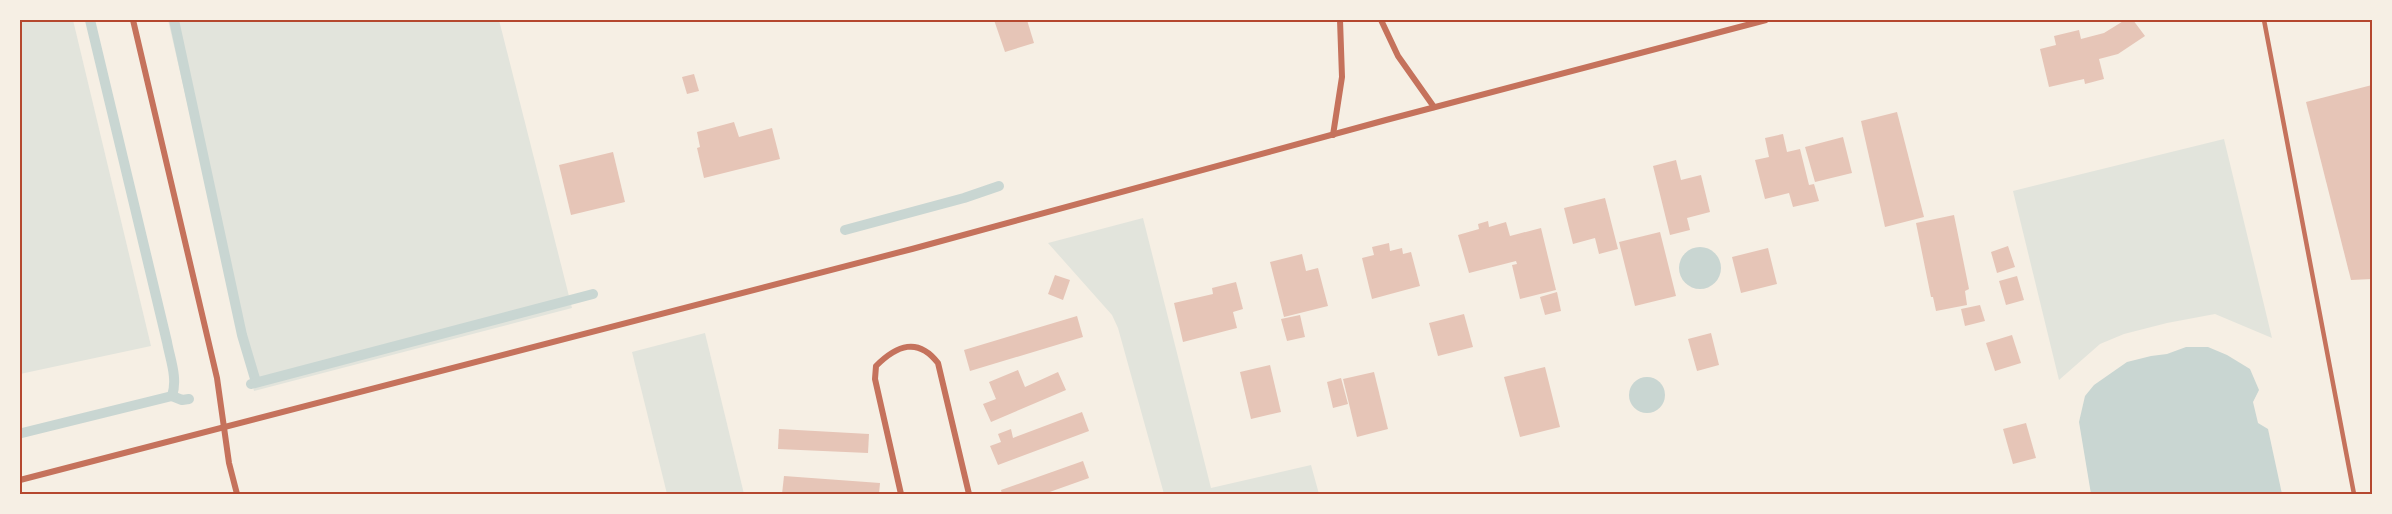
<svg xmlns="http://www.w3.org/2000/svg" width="2392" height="514" font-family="Mulish,sans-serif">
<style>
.green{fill:#e2e4dc}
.water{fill:#c9d6d2}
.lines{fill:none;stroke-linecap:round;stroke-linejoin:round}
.stream{stroke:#c9d6d2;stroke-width:10}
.building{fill:#e6c5b7}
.service{stroke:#c5725c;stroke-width:4.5}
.minor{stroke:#c5725c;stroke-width:6}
.neatline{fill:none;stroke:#b5482f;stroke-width:2}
</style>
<rect width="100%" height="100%" fill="#f6efe4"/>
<g class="green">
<path d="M20 20H73L151 346 20 374Z"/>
<path d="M168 20H499L572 308 254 391Z"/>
<path d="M2224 139 2272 338 2215 314 2167 323 2124 334 2100 344 2059 380 2013 191Z"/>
<path d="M1143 218 1211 488 1311 465 1319 494H1164L1118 328 1112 315 1048 243Z"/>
<path d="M705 333 744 494H667L632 352Z"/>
</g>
<g class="water">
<circle cx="1700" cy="268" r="21"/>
<path d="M2186 347H2208L2227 355 2250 369 2259 390 2253 402 2258 423 2268 429 2282 494H2091L2079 422 2085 396 2094 385 2127 362 2151 356 2167 354Z"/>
<circle cx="1647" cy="395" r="18"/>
</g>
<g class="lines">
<g class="stream">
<path d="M174 20 242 335 256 382"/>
<path d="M845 230 964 198 999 186"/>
<path d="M251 384 593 294"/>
<path d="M172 396 182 400 189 399"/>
<path d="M22 433 172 396C178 378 170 359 167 342L90 20"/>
</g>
</g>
<g class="building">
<path d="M994 20H1027L1034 43 1005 52Z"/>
<path d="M2125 20H2133L2145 36 2118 54 2099 59 2104 79 2085 84 2084 79 2049 87 2040 49 2056 45 2054 36 2079 30 2081 39 2104 33Z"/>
<path d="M694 74 699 91 687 94 682 77Z"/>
<path d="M2372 85V279L2351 280 2306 102Z"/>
<path d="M1897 112 1924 217 1885 227 1861 121Z"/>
<path d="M734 122 739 137 772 128 780 159 704 178 697 148 700 147 697 132Z"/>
<path d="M1783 134 1787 152 1800 149 1809 185 1814 184 1819 201 1793 207 1789 193 1765 199 1755 160 1769 157 1765 138Z"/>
<path d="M1843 137 1852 173 1815 182 1805 147Z"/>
<path d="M613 152 625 202 571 215 559 165Z"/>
<path d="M1676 160 1681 180 1701 175 1710 212 1687 218 1690 230 1670 235 1653 166Z"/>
<path d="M1605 198 1618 249 1599 254 1595 238 1573 244 1564 208Z"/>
<path d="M1954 215 1969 289 1965 291 1967 305 1936 311 1933 297H1931L1916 223Z"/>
<path d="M1488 221 1489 227 1506 222 1510 236 1541 228 1556 290 1520 299 1512 265 1517 264 1516 261 1469 273 1458 235 1479 229 1478 224Z"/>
<path d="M1660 232 1676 296 1635 306 1619 242Z"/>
<path d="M1389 243 1390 251 1402 248 1403 254 1411 252 1420 286 1372 299 1362 258 1374 255 1372 247Z"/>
<path d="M2008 246 2015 267 1997 273 1991 252Z"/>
<path d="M1768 248 1777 284 1741 293 1732 257Z"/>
<path d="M1302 254 1306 271 1318 268 1328 306 1284 317 1270 262Z"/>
<path d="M1055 275 1070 280 1063 300 1048 294Z"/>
<path d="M2017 276 2024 300 2006 305 1999 281Z"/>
<path d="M1236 282 1243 309 1233 312 1237 328 1183 342 1174 303 1213 294 1212 288Z"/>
<path d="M1557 292 1561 311 1545 315 1540 297Z"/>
<path d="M1980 305 1985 321 1965 326 1961 309Z"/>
<path d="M1464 314 1473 347 1438 356 1429 323Z"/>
<path d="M1300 315 1305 337 1287 341 1281 319Z"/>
<path d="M1077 316 1083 337 970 371 964 350Z"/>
<path d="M1711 333 1719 365 1697 371 1688 339Z"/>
<path d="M2012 335 2021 363 1995 371 1986 343Z"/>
<path d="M1270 365 1281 412 1251 419 1240 372Z"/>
<path d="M1545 367 1560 427 1520 437 1504 377Z"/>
<path d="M1018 370 1025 387 1058 372 1066 390 991 422 983 404 996 399 989 382Z"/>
<path d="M1374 372 1388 429 1357 437 1343 379Z"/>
<path d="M1341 378 1348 404 1333 408 1327 382Z"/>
<path d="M1082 412 1089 431 998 465 990 446 1001 442 998 434 1011 429 1013 438Z"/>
<path d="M2026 423 2036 458 2013 464 2003 429Z"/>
<path d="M779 429 869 434 868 453 778 449Z"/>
<path d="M1083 461 1089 478 1044 494H1002L1001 490Z"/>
<path d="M784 476 880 483 879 494H782Z"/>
</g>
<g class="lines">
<path class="service" d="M2264 20 2354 494"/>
<g class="minor">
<path d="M133 20 217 378 229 463 237 494"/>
<path d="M1381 20 1398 56 1434 107"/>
<path d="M1333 135 1342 77 1340 20"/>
<path d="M20 480 912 249 1386 120 1766 20"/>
<path d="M901 494 875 379 876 366C897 345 918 337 938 363L969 494"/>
</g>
</g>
<rect width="2392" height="514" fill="none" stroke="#f6efe4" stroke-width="42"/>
<rect x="21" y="21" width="2350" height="472" class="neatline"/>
</svg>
